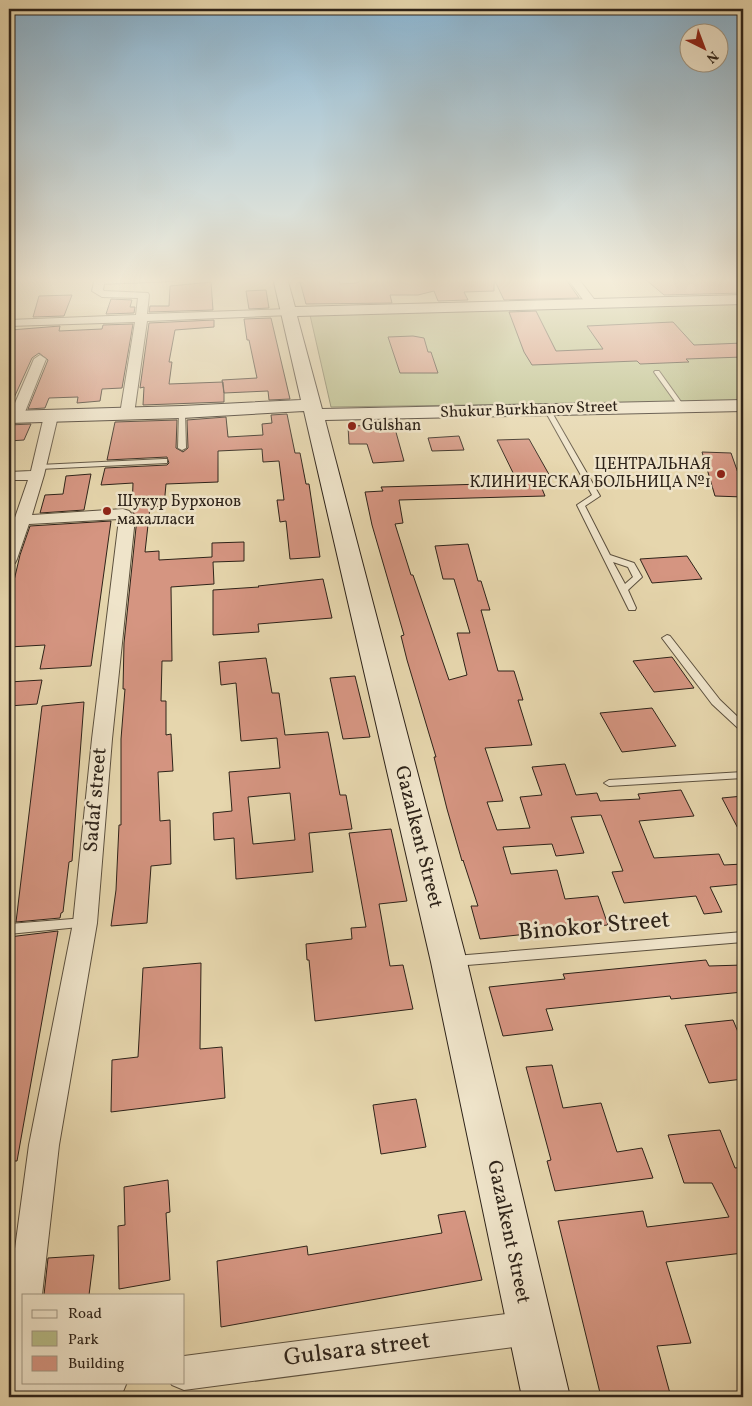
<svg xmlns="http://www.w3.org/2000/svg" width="752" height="1406" font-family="Vollkorn,serif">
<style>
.green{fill:#b7bd88;stroke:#727050}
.building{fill:#d59581;stroke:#2e2319;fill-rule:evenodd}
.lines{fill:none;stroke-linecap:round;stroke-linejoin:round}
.lane-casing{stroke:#5c503e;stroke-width:2}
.street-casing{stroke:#5c503e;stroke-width:2}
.secondary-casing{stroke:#2e2319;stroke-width:2}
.lane{fill:#efe4ca;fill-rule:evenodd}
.street{fill:#efe4ca;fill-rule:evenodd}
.secondary{fill:#efe4ca;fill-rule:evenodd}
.poi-dot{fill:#8f2418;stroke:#efe4ca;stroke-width:2}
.labels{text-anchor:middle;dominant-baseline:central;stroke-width:5;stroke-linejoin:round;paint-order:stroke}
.far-street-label{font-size:16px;fill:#2e2319;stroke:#efe4ca}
.far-poi-label{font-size:16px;fill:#2e2319;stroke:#efe4ca;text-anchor:start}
.street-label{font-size:20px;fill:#2e2319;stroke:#efe4ca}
.near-street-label{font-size:24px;fill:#2e2319;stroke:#efe4ca}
</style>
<rect width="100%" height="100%" fill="#e6d6ad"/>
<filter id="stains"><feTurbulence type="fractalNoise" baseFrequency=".004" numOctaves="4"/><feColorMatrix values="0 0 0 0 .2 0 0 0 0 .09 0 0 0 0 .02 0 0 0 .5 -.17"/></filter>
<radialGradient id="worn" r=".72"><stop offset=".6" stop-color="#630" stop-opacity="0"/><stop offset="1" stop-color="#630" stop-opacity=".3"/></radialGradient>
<path class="green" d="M743 302V401L331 407 310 315Z"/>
<g class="building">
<path d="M299 278H339L340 284 356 283 363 280 389 278H565L579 298 504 300 494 279V291L464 292 468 300 438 301 434 291 418 295H390L392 303 306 304Z"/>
<path d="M644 278H743V293L664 295Z"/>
<path d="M211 282 213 310 149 312 150 306H169L170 286Z"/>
<path d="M266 290 269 308 249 309 246 291Z"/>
<path d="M72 295 64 316 33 317 39 296Z"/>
<path d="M111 299 132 300 130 307H135L134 313 106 314Z"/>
<path d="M536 311 556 351 603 349 587 326 673 322 694 345 743 343V357L686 359 689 362 640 364 637 361 532 365 524 352 509 312Z"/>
<path d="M271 318 290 399 269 400 268 391 224 393V402L143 405 144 387 140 388 149 323 214 320V327L175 330 169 362H172L169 384 223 382 224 393 222 380 257 378 249 340H247L244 319Z"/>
<path d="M133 324 122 388 102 389 100 401 77 403 78 397 49 398 45 408 28 409 48 360 39 353 32 358 9 409V336L11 330 60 326 59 331 102 329 103 325Z"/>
<path d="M413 336 424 338 428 352H431L438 373H400L388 337Z"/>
<path d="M287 414 295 453H300L306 484H309L320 557 290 559 286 521 280 522 277 500H284L279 461 263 462 262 449 218 451V482L166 484 164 506 150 507 145 552 159 551V560L212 557V543L244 542V561L213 562 214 584 171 587 172 661H162L161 701H166V735L171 734 173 771 158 772 160 821 170 820 171 864 151 866 147 923 111 926 116 890 119 825H121V739L125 689H123L124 643 137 518 132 511 133 483 101 485 105 468 167 465 169 463 167 457 107 460 115 422 177 420 176 448 183 452 188 448 187 420 226 417 228 437 263 435 262 424 272 423 271 415Z"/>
<path d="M31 424 24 440 9 441V425Z"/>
<path d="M394 425 404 461 373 463 367 444H349L348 426Z"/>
<path d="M459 436 464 450 432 451 428 438Z"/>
<path d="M529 439 551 478 538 479 545 496 399 500 403 523 395 524 411 575H413L449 680 467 675 457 633H470L454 579H443L435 546 468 544 478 581H481L490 610H481L498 671H514L523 700H518L532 745 485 748 503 801 487 802 497 830 530 828 520 797 542 795 532 767 565 764 576 795 597 793 600 801 640 799 638 794 681 790 694 816 639 821 654 858 719 854 724 865 743 864V884L710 887 722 912 704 914 696 896 624 903 612 872 623 871 601 815 571 817 584 853 556 856 552 844 503 847 511 874 557 870 565 899 598 896 608 925 555 929 556 931 480 939 471 906H478L463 860 462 861 447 809 434 757H436L407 660 401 636 404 635 372 525 365 492 383 491 381 487 518 483 497 440Z"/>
<path d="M702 452 731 453 743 487V497L715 496Z"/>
<path d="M91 474 84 510 40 513 45 495 63 494 66 476Z"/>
<path d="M111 521 91 666 40 669 45 645 9 647 14 623H9V602L20 555 30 526Z"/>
<path d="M687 556 702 579 652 583 640 559Z"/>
<path d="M323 579 332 618 258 624 259 632 213 635V590L259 587 258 586Z"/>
<path d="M672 657 694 688 654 692 633 661Z"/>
<path d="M266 658 272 693H279L285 735 328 732 340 795H346L352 829 309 833 313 872 236 879 234 838 214 840 213 813 232 811 229 772 280 768 277 738 241 741 236 683 221 685 219 662ZM290 793 295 840 253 844 248 797Z"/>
<path d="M355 676 370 737 343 739 330 678Z"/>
<path d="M42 680 37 704 9 706V682Z"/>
<path d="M84 702 72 861 69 862 63 912 61 913 60 918 16 922 42 706Z"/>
<path d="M652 708 676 746 622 752 600 713Z"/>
<path d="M743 796V838L722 798Z"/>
<path d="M391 829 407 901 379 904 390 966 403 965 413 1009 315 1021 309 960H307L306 944 352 939 351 928 366 927 349 833Z"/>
<path d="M58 931 17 1161H9V937Z"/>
<path d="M706 960 709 966 743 965V992L671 999 670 996 546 1009 553 1030 503 1036 489 987 565 979 563 974Z"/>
<path d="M201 963 200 1049 222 1047 225 1098 111 1112 112 1060 138 1057 143 968Z"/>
<path d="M733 1020 743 1044V1079L709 1083 685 1025Z"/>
<path d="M552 1065 563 1108 601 1103 617 1152 642 1148 653 1178 555 1191 547 1161 551 1160 526 1067Z"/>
<path d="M416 1099 426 1147 381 1154 373 1105Z"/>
<path d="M720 1130 735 1168 743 1167V1253L666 1262 691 1343 657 1346 671 1397H601L558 1221 643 1211 647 1227 729 1217 712 1183H684L668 1135Z"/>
<path d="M168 1180 170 1212 166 1213 170 1280 119 1289 118 1226 125 1225 124 1187Z"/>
<path d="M465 1211 482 1280 221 1327 217 1261 307 1246 308 1255 442 1233 438 1215Z"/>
<path d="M94 1255 89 1295H44L48 1258Z"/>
</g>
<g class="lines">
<g class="lane-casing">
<g id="lane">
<path d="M149 278 177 279 174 281 99 284 96 282 99 280Z"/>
<path d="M655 371H659L684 406 683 407H679L654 372Z"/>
<path d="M547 407 550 409 600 496 585 506 610 555 634 563 642 577 628 590 636 608 635 610H629L628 608 577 505 592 495 544 409ZM613 562 628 567 633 577 625 584Z"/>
<path d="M182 410 185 412 186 448 182 450 178 448 179 412Z"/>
<path d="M164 459H167V463L39 469 35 467 39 465Z"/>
<path d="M667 635 670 636 720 700 743 722V730L739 729 712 704 662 638Z"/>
<path d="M743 772V778L609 786 604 783 609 780Z"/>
<path d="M85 918 89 920 91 923 89 926 9 934V924Z"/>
<path d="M743 932V942L455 966 450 964 449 961 450 958 455 956Z"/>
</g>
</g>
<g class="street-casing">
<g id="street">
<path d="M95 278H105L103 290 104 291 148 293 149 295 147 314 290 309 296 312 290 315 147 321 134 414 127 418 120 414 135 322 9 326V320L136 315 138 298 102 297 92 291Z"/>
<path d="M567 278H578L597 303 595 305H587Z"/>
<path d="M40 355 46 359 23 417 21 420H11L9 417 34 359Z"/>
<path d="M51 412 58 416 44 475 32 515 123 509 129 511 135 518 112 739 97 923 59 1145 42 1295H24V1382H127L122 1394 115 1397H9V1293L29 1145 73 923 92 739 119 519 29 524 17 559 15 563 9 564V535L28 480H9V472L31 471 44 416Z"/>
<path d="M529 1311 541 1316 546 1328 541 1340 529 1345 184 1390 172 1385 170 1382H184V1356Z"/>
</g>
</g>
<g class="secondary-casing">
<path id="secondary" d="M273 278H287L295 307 743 295V304L297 316 322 409 743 400V411L325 420 467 962 570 1397H522L431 962 304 411 182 418 9 423V411L182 406 301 400Z"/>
</g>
<use href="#lane" class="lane"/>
<use href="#street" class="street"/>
<use href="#secondary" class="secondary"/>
</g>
<linearGradient id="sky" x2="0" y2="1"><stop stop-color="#89b5d3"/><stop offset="0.59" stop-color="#f4edda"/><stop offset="1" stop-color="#f4edda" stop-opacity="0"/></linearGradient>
<rect width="752" height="475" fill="url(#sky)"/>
<g class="poi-dot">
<circle cx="352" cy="426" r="5"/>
<circle cx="721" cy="474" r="5"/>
<circle cx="107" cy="511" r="5"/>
</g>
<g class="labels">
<g class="far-street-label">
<text transform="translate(529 410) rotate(-2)">Shukur Burkhanov Street</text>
</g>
<g class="far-poi-label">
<text x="362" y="426">Gulshan</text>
<text x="711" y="465" text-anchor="end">ЦЕНТРАЛЬНАЯ<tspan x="711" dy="18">КЛИНИЧЕСКАЯ БОЛЬНИЦА №1</tspan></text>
<text x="117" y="502">Шукур Бурхонов<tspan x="117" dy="18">махалласи</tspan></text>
</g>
<g class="street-label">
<text transform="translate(96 800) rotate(-85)">Sadaf street</text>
<text transform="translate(418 837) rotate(76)">Gazalkent Street</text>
<text transform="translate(508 1232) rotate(78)">Gazalkent Street</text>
</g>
<g class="near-street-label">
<text transform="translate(594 927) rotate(-5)">Binokor Street</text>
<text transform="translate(357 1350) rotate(-7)">Gulsara street</text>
</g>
</g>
<rect width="752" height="1406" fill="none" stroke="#e6d6ad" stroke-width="30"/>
<rect x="10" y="10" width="732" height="1386" fill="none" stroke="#2e2319" stroke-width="2.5"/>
<rect x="15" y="15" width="722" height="1376" fill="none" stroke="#2e2319"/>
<rect x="22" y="1294" width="162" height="90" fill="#efe4ca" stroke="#a29783"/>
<rect x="32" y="1310" width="25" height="8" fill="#efe4ca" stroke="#a29783"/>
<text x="68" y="1318" font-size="15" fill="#2e2319">Road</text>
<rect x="32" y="1331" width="25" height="15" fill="#b7bd88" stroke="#a29783"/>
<text x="68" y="1344" font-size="15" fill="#2e2319">Park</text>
<rect x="32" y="1356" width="25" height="15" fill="#d59581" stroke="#a29783"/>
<text x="68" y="1368" font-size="15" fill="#2e2319">Building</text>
<g transform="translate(704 48) rotate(138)"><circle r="24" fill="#efe4ca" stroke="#a29783"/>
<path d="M0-4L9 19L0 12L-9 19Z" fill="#8f2418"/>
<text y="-8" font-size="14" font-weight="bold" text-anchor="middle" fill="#2e2319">N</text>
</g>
<rect width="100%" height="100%" filter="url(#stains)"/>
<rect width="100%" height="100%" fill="url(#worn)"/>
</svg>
